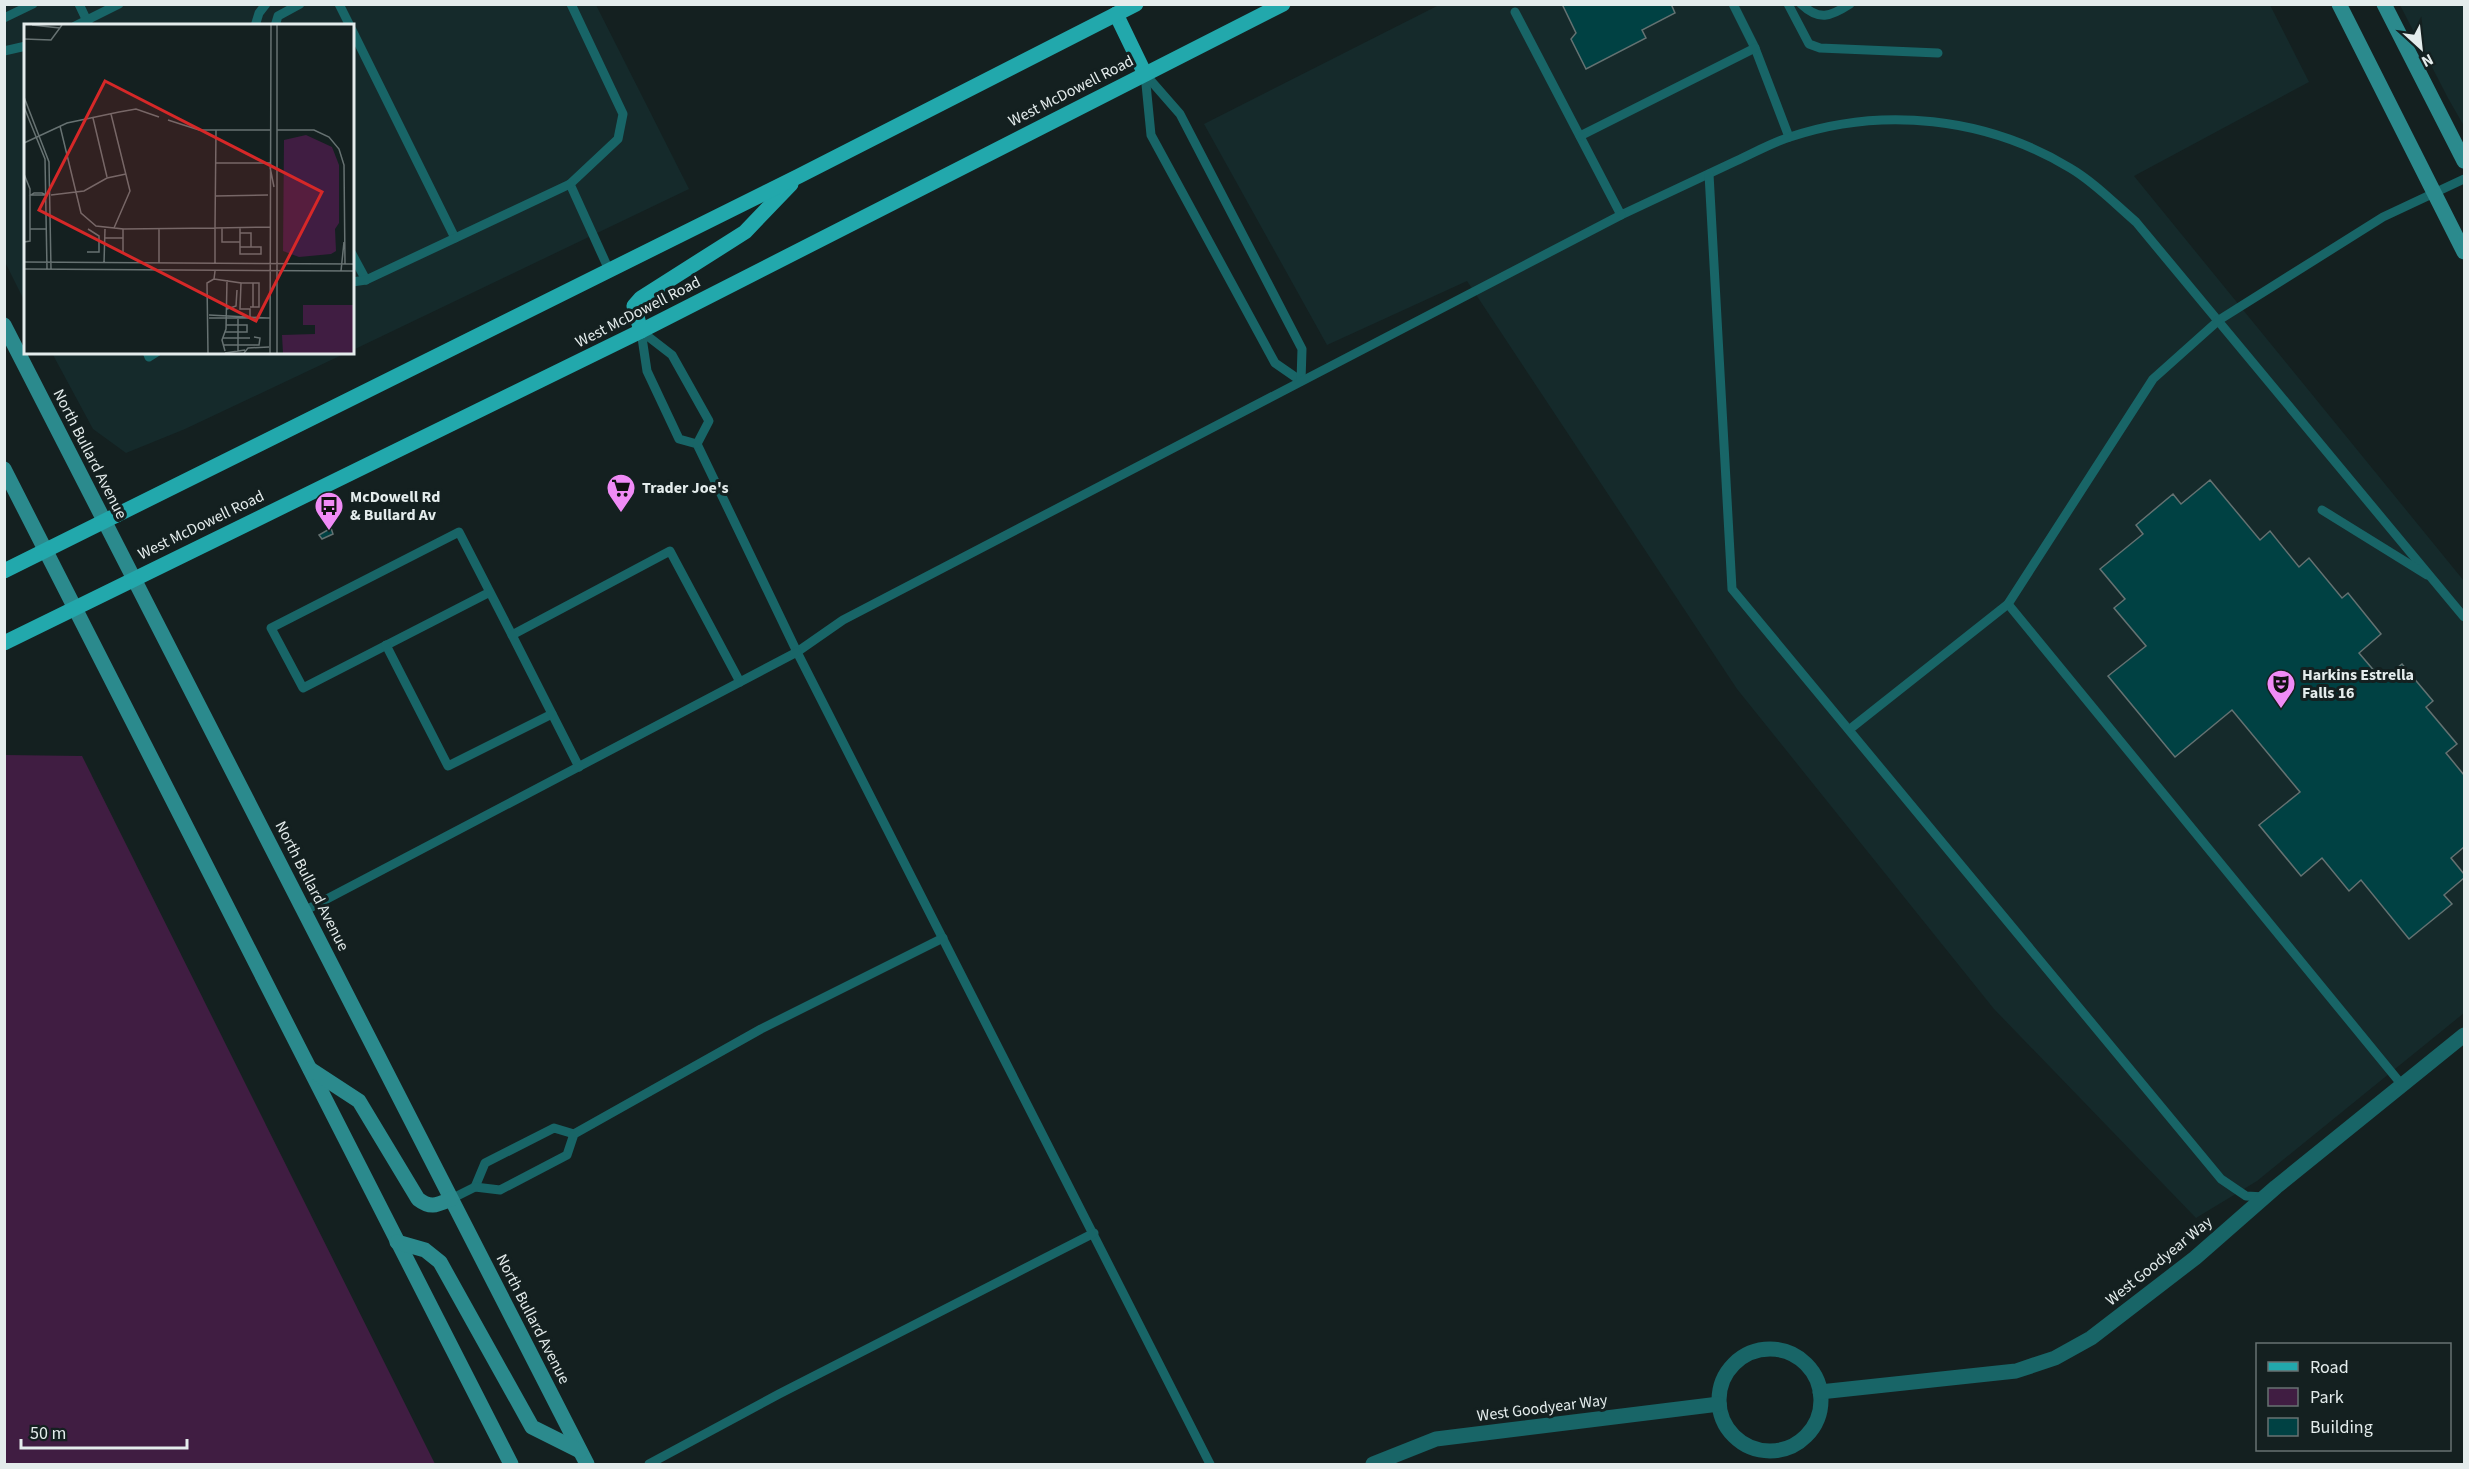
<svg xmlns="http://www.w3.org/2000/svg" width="2469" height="1469" font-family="'Source Sans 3',sans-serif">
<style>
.built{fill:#152a2b}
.green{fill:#401d42}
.building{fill:#004143;stroke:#647272;stroke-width:1.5}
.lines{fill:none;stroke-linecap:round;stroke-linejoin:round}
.lane{stroke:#186567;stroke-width:9}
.street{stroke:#186567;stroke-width:15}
.secondary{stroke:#2b8a8d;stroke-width:15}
.primary{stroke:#22a8ac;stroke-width:15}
.labels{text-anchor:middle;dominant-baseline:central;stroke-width:6;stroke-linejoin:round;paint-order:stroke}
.street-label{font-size:16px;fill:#e4ecec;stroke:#142020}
.poi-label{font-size:16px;font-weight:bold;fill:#e4ecec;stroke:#142020;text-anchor:start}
.inset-road{fill:none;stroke:#677272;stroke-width:1.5}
.view{fill:#d62828;fill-opacity:0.15;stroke:#d62828;stroke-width:3}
.inset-edge{fill:none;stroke:#e4ecec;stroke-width:3}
</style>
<rect width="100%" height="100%" fill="#142020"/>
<g class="built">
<path d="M4 5H596L689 189 353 350 352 26H26L25 302 5 262Z"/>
<path d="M1439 5H2270L2309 82 2134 176 2464 581V1013L2257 1181 2196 1218 1994 1009 1737 689 1467 281 1327 345 1204 124Z"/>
<path d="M2400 5H2464V126L2448 98Z"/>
<path d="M52 353H346L185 429 126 453 93 429Z"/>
</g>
<path class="green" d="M5 755 82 756 435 1464H5Z"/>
<g class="building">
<path d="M1562 4H1671L1675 13 1642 30 1646 38 1586 69 1571 39 1576 33Z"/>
<path d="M2210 480 2260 540 2270 531 2299 567 2309 558 2342 598 2348 593 2381 634 2359 653 2382 680 2402 664 2433 701 2426 707 2457 744 2446 753 2464 775V847L2451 858 2464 874V878L2444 895 2452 904 2409 939 2361 880 2349 891 2322 858 2301 876 2259 825 2300 792 2232 710 2175 757 2108 676 2146 646 2114 608 2125 599 2100 569 2143 534 2136 525 2173 494 2181 504Z"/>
<path d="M331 528 333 534 322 539 319 535Z"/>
</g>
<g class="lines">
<g class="lane">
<path d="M79 4 88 23"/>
<path d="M339 4 350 26"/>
<path d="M571 4 623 114 618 139 570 184 609 270"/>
<path d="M1733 4 1755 48 1789 137"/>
<path d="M1788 4 1809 44 1820 48 1938 53"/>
<path d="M1801 4C1819 21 1830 17 1850 4"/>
<path d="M1515 12 1621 215C1659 197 1698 179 1736 161 1754 153 1771 143 1790 137 1882 106 1986 117 2070 168 2094 182 2115 204 2136 222L2464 617"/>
<path d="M4 18 33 4"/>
<path d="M75 26 119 4"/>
<path d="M255 26 259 13 266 4"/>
<path d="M275 26 278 16 300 4"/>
<path d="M352 30 455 238"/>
<path d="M4 51 26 46"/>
<path d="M1145 74 1151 135 1275 363 1301 381"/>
<path d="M1145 74 1180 114 1302 349 1301 381"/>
<path d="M1580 136 1755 48"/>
<path d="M1709 174 1732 589 2221 1179 2246 1196 2265 1197"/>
<path d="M352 254 366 280"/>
<path d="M352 282 366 280 570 184"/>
<path d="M641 331 647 371 679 439 697 444 797 652 843 620 1621 215"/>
<path d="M641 331 672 355 709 421 697 444"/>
<path d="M147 352 149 357 157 352"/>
<path d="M2322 510 2427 575"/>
<path d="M490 592 303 688 271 628 459 532 512 635"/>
<path d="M2008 604 2402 1085"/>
<path d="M386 645 448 766 552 714"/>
<path d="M1850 729 2008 604 2153 379 2219 320 2383 217 2464 179"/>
<path d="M579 767 512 635 670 551 740 682"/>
<path d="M304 911 797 652 1210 1464"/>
<path d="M475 1187 485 1163 554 1128 574 1134"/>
<path d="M451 1199 475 1187 500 1190 567 1155 574 1134 761 1029 943 938"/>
<path d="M649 1464 779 1394 1094 1233"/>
</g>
<g class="street">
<circle cx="1770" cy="1400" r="51"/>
<path d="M1820 1392 2016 1371 2055 1358 2091 1338 2195 1258 2276 1187 2464 1035"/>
<path d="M1373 1464 1436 1439 1719 1404"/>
</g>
<g class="secondary">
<path d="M2339 4 2464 252"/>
<path d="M2384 4 2464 161"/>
<path d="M4 325 587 1464"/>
<path d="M4 469 511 1464"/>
<path d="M310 1069 359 1101 418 1199C431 1209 437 1205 451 1199"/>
<path d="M397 1242 425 1250 440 1262 532 1427 580 1451"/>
</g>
<g class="primary">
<path d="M1116 14 1145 74"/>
<path d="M641 331 634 306 641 298 745 232 791 184"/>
<path d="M4 571 799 176 1136 4"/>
<path d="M4 643 641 331 1283 4"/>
</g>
</g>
<defs>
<g id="supermarket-pin" transform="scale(1.5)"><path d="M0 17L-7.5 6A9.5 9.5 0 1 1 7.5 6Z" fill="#f08bf6" stroke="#142020"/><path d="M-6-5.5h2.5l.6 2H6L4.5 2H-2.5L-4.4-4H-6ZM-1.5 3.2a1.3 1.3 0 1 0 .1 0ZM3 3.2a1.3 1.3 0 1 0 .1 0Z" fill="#111"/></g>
<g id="bus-pin" transform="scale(1.5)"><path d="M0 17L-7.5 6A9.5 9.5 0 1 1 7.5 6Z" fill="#f08bf6" stroke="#142020"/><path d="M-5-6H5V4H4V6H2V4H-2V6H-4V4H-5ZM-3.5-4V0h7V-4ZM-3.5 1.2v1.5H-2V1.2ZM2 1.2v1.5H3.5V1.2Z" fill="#111"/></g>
<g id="theatre-pin" transform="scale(1.5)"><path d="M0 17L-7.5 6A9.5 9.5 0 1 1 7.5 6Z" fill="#f08bf6" stroke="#142020"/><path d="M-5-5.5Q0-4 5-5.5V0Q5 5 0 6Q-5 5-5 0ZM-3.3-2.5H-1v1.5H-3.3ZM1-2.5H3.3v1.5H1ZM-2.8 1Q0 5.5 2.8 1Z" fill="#111"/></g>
</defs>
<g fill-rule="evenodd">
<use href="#supermarket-pin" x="621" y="488"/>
<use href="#bus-pin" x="329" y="506"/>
<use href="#theatre-pin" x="2281" y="684"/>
</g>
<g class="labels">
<g class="street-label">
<text transform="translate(1071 91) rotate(-27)">West McDowell Road</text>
<text transform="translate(638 312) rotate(-27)">West McDowell Road</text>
<text transform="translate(90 454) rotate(63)">North Bullard Avenue</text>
<text transform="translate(201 525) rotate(-26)">West McDowell Road</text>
<text transform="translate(312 886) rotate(63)">North Bullard Avenue</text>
<text transform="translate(2159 1261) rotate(-39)">West Goodyear Way</text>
<text transform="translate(533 1319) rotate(63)">North Bullard Avenue</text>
<text transform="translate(1542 1408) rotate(-7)">West Goodyear Way</text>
</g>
<g class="poi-label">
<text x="642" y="488">Trader Joe's</text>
<text x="350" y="497">McDowell Rd<tspan x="350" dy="18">&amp; Bullard Av</tspan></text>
<text x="2302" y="675">Harkins Estrella<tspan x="2302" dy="18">Falls 16</tspan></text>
</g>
</g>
<g transform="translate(24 24)">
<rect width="330" height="330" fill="#142020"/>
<path d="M282 111 308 123 315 141V199L311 205 312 227 307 230 275 233 259 227 260 116ZM279 281H330V329H259L258 311 291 310V301H279Z" fill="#401d42"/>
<path class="inset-road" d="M8 1 36 4M0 15 27 16 38 1M0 73 25 138 27 245M0 83 21 135 23 245M87 90 106 167 90 204M69 94 83 153M144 96 175 106H246M36 102 57 189 72 202 99 205V228M192 106 191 204 246 203M253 106H290L305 113 315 125 320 141 321 240M0 119 43 99 95 88 112 85 135 93M191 139H246M246 143 250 163M0 150 6 165V205H23M10 169H18L22 171H7ZM27 171 60 167 83 154 102 150M191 172 244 171M198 204V218H216V204M99 205 191 204V239M135 205V238M216 209H227V223M80 214H99M0 218 6 217V205M216 218V230H237V223H216M63 228H75V212L64 205M0 238 330 240M80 239 81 205M135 239V205M0 245 330 247M317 247 320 218M190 255 217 259 216 285H226V295M217 259H235V283H226M229 283V259M203 285 212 282 213 266M185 291 243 294M185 294H246M201 308H223V301H202M199 314H226M199 321H235L236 314 230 313M201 327 198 316 202 305 203 256M214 327V295M184 329 183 259 190 255 191 247M201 329 221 326M220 329 224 324 245 323M246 329 247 1M253 329V1"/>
<path class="view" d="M81 57 298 168 232 297 15 186Z"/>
<rect width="330" height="330" class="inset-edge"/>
</g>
<rect width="2469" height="1469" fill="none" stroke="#e4ecec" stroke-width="12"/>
<rect x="2256" y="1343" width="195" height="108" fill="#142020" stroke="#677272" stroke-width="1.5"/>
<rect x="2268" y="1362" width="30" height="9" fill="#22a8ac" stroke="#677272" stroke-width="1.5"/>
<text x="2310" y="1373" font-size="18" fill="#e4ecec">Road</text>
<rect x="2268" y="1388" width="30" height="18" fill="#401d42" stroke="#677272" stroke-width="1.5"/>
<text x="2310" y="1403" font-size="18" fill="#e4ecec">Park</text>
<rect x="2268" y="1418" width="30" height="18" fill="#004143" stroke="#677272" stroke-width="1.5"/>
<text x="2310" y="1433" font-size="18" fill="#e4ecec">Building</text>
<g transform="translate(2421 48) rotate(153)" stroke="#142020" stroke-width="4.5" paint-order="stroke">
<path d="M0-4.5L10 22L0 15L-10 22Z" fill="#e4ecec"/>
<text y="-9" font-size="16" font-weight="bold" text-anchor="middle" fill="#e4ecec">N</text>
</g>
<path d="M21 1439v9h166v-9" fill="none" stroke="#e4ecec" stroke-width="3"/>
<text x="30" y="1439" font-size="18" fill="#e4ecec" stroke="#142020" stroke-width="4.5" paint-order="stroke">50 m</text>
</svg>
